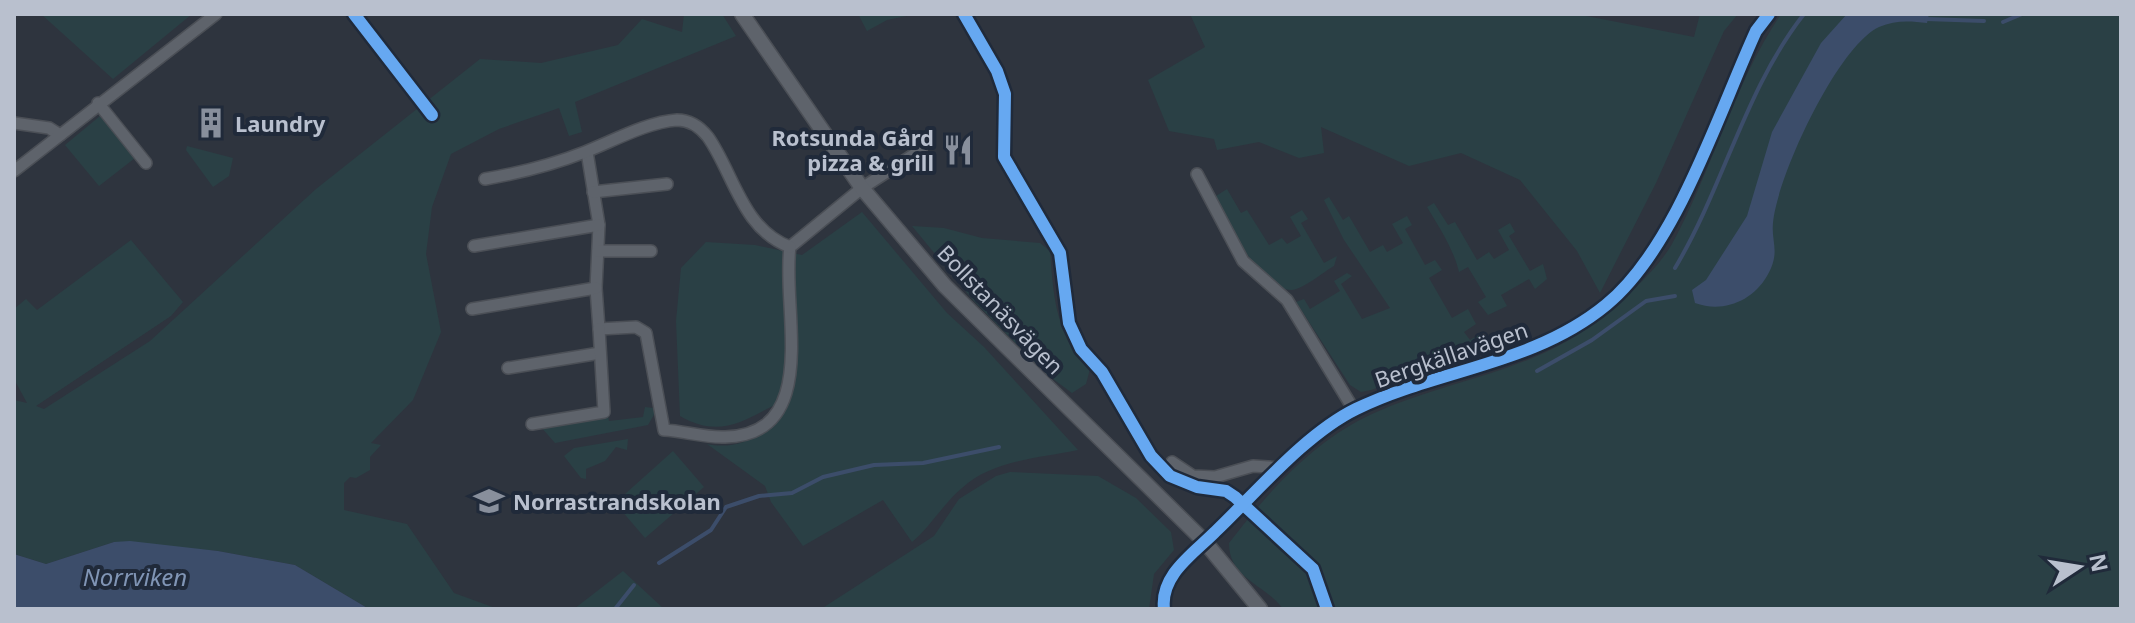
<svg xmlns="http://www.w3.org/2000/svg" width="2135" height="623" font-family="'Noto Sans',sans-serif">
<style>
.green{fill:#2a4045}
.water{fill:#3c4d6a}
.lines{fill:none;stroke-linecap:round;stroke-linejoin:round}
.stream{stroke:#3c4d6a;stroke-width:4}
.minor-casing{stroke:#4b4f56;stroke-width:14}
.tertiary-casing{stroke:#4b4f56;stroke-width:17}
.minor{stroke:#5e636b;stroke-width:11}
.tertiary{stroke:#5e636b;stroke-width:14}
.cycleway-casing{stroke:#202a3a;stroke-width:17}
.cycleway{stroke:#66a8f1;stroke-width:12}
.labels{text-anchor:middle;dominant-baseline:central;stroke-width:8;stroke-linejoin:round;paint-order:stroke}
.poi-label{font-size:22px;font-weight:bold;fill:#b9c0ce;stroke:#202a3a;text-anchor:start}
.street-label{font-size:22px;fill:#b9c0ce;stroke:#202a3a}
.water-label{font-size:24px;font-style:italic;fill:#8095b5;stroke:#202a3a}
</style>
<rect width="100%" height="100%" fill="#2e343e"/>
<g class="green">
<path d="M41 14H192L113 79Z"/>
<path d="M684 14H722L736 36 575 102 582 132 569 136 559 108 499 129 451 154 432 207 426 254 441 332 413 400 371 443 381 445 370 457V470L356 478 350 477 344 483V510L407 524 454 593 498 609H369L295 565 218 551 114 542 46 564 14 554V400L27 403 14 379V309L26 299 37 310 131 240 183 302 171 316 36 406 44 409 150 341 316 189 480 59 541 63 618 45 642 19 682 32Z"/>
<path d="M858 14H916L887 20 867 31Z"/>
<path d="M1190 14H1576L1694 37 1700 14H1738L1724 31 1656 183 1600 293 1577 251 1520 180 1461 153 1409 166 1321 127 1324 153 1299 158 1259 142 1217 150 1214 139 1169 131 1148 80 1205 47Z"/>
<path d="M1781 14H2121V609H1283C1265 584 1229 579 1229 543 1268 492 1313 441 1372 414 1448 379 1540 372 1605 314 1628 295 1657 270 1672 244 1713 169 1733 85 1781 14Z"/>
<path d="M100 116 135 158 99 186 65 145Z"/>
<path d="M187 146 233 158 229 176 213 187 186 150Z"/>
<path d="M1227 189 1241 213 1247 210 1269 245 1282 238 1287 244 1301 236 1290 217 1302 210 1308 219 1301 223 1324 263 1337 256 1334 266C1323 272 1304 289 1291 290 1260 290 1227 221 1216 196Z"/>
<path d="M1329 197 1343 220 1349 216 1370 252 1383 245 1387 252 1403 243 1392 224 1407 216 1412 225 1405 229 1425 265 1435 260 1442 270 1429 278 1452 318 1468 309 1476 324 1464 332 1470 340 1480 334 1481 352 1371 390 1361 392 1350 385 1296 302 1304 299 1310 309 1340 291 1334 281 1347 273 1352 276 1341 284 1362 319 1390 308 1344 240 1324 200Z"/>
<path d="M1434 203 1448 225 1455 222 1477 260 1489 252 1494 259 1509 250 1498 230 1510 223 1515 232 1509 236 1530 271 1543 264 1547 279 1535 289 1529 279 1501 295 1507 306 1488 315 1478 302 1486 297 1468 267 1459 272C1454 250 1439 227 1427 207Z"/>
<path d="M862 212 947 313 984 347 1078 450C1040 458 992 460 962 488 943 504 931 526 912 542L883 500 803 546 771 502 765 486 707 444C743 452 776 429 791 397 750 415 725 442 680 416L676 321 681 268 706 242 755 245 802 255Z"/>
<path d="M912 226 944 228 982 238 1040 243 1050 251C1054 302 1055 331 1090 369L1086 384 1072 393 1045 373 973 300Z"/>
<path d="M645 407 653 408 655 413 648 425 555 443 541 427 608 416 609 421 643 417Z"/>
<path d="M628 439 627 450 616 447 605 461 586 469V479L581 478 564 456 574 448Z"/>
<path d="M673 451 704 487 645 538 615 503Z"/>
<path d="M1010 472 1098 476 1136 498 1171 532 1174 550 1154 574 1149 609H821L934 536 959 499 996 476Z"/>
<path d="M623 571 664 609H574Z"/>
</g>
<g class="water">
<path d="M1847 14H1929L1927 23C1910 21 1895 20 1879 27 1837 47 1777 177 1773 223 1771 243 1781 252 1767 276 1752 302 1722 313 1695 303L1692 290 1706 280 1747 216 1772 132 1821 43Z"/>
<path d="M130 541 218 551 295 565 369 609H14V554L46 564 114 542Z"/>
</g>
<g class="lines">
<g class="stream">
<path d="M1926 19 1984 21"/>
<path d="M2003 22 2022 14"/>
<path d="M1675 268C1724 186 1745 89 1804 14"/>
<path d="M1537 371 1592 340 1646 301 1675 296"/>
<path d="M659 563 711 530 726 507 759 496 792 493 823 477 874 465 923 463 999 447"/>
<path d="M615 609 634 585"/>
</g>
<g class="minor-casing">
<g id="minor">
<path d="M98 103 146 163"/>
<path d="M14 123 49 128 60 135"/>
<path d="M587 152 599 225 596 288 599 329 636 327 646 333 664 430C684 431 705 438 725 437 823 435 781 307 790 247L862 188 921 150"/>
<path d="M14 171 216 14"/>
<path d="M1197 174 1243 261 1287 300 1354 410"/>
<path d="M485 179C520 173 552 165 585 152 613 141 647 122 677 120 691 120 700 127 708 137 734 174 742 229 790 247"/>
<path d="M593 192 667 184"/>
<path d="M474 246 599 225"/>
<path d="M598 251H651"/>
<path d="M472 309 596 288"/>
<path d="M508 368 600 353"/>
<path d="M532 424 604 412 599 329"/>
<path d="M1172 462 1193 476 1215 477 1253 466 1281 468"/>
<path d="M1164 609C1160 575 1193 554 1215 532 1256 493 1305 434 1356 409 1438 369 1533 365 1606 305 1676 248 1718 114 1756 31L1769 14"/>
</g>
</g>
<g class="tertiary-casing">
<path id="tertiary" d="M742 14 862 188 945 286 1205 542 1260 609"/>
</g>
<use href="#minor" class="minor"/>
<use href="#tertiary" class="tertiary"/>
<g class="cycleway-casing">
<g id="cycleway">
<path d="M354 14 432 115"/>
<path d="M964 14 997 71 1005 94 1004 157 1060 253 1069 323 1081 349 1102 372 1151 456 1170 476 1197 487 1226 491 1235 497 1313 569 1327 609"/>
<path d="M1164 609C1160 575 1193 554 1215 532 1256 493 1305 434 1356 409 1438 369 1533 365 1606 305 1676 248 1718 114 1756 31L1769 14"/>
</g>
</g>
<use href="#cycleway" class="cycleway"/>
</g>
<defs>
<g id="building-bare" transform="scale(2.4)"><path d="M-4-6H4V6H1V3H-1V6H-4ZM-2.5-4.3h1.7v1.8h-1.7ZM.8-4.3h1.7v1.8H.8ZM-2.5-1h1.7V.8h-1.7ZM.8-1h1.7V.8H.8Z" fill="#888f9c" stroke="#202a3a" stroke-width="2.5" paint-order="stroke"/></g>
<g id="restaurant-bare" transform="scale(2.4)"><path d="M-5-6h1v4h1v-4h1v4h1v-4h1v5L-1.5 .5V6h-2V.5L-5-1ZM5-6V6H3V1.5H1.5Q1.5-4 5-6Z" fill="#888f9c" stroke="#202a3a" stroke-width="2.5" paint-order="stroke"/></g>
<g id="school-bare" transform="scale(2.4)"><path d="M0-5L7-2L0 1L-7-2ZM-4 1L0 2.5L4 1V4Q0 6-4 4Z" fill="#888f9c" stroke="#202a3a" stroke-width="2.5" paint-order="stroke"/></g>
</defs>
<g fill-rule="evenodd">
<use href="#building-bare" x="211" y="123"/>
<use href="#restaurant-bare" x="958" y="150"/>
<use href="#school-bare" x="489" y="501"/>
</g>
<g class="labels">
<g class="poi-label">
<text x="235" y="123">Laundry</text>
<text x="934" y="137" text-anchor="end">Rotsunda Gård<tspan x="934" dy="25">pizza &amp; grill</tspan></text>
<text x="513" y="501">Norrastrandskolan</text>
</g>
<g class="street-label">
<text transform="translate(1001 309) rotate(46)">Bollstanäsvägen</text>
<text transform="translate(1451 354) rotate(-19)">Bergkällavägen</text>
</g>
<g class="water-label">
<text x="135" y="576">Norrviken</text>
</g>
</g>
<rect width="2135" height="623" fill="none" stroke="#b9c0ce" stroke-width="32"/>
<g transform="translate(2079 567) rotate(78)" stroke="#202a3a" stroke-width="6" paint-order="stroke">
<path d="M0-6L14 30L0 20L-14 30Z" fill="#b9c0ce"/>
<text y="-12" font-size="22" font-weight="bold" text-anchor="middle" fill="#b9c0ce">N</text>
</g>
</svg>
